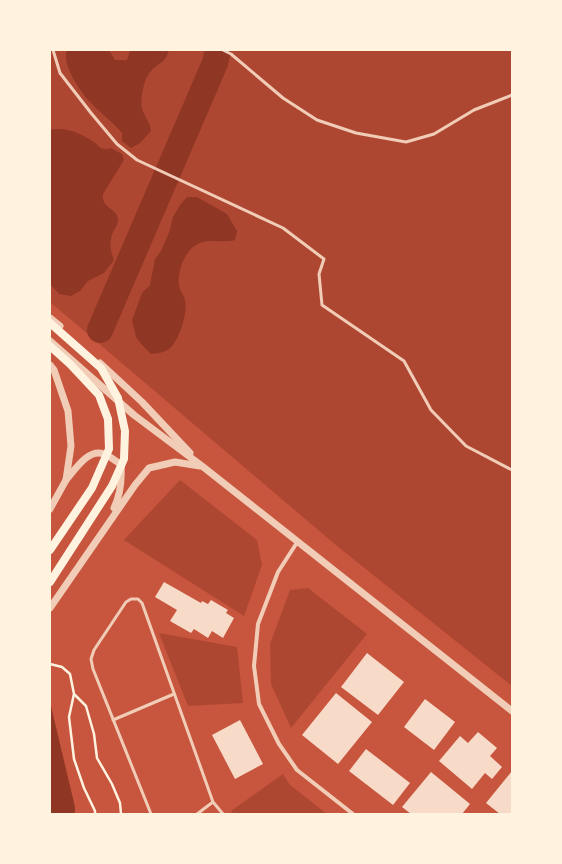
<svg xmlns="http://www.w3.org/2000/svg" width="562" height="864" font-family="'Crimson Pro',serif">
<style>
.green{fill:#ae4732}
.water{fill:#8f3625}
.lines{fill:none;stroke-linecap:round;stroke-linejoin:round}
.river{stroke:#8f3625;stroke-width:26}
.building{fill:#f7dbc8}
.path{stroke:#fff3e0;stroke-width:2.5}
.service{stroke:#f1ccb7;stroke-width:3}
.minor{stroke:#f1ccb7;stroke-width:4}
.tertiary{stroke:#f1ccb7;stroke-width:7}
.secondary{stroke:#fff3e0;stroke-width:8}
</style>
<rect width="100%" height="100%" fill="#c8553d"/>
<g class="green">
<path d="M50 50H512V686L337 546 50 302Z"/>
<path d="M180 480 257 540 262 565 244 616 124 540Z"/>
<path d="M308 588 367 634 291 728 271 684 270 644 290 590Z"/>
<path d="M159 633 237 647 243 703 188 706Z"/>
<path d="M283 774 290 785 327 814H233L231 811Z"/>
</g>
<g class="water">
<path d="M67 50H109L115 60H127L130 50H169C165 64 159 62 151 71 144 78 140 98 142 108 144 116 150 122 151 131L140 143 131 148 122 141V133C113 122 101 114 91 103 81 93 61 64 67 50Z"/>
<path d="M50 130C65 126 83 134 95 143 98 145 100 149 105 149 107 149 109 149 111 148L122 154 124 160 103 194C101 209 118 208 118 220 118 224 115 229 113 232 109 242 110 250 114 260L104 273 88 281 80 291 71 296 59 294 50 284Z"/>
<path d="M187 197H197L227 214 237 231 235 240C222 244 207 237 196 245 184 252 177 273 179 286 180 291 184 296 185 300 188 313 179 341 169 349 164 353 157 353 151 354L142 345 136 337 132 320 142 293 150 285 155 259 161 251 170 230 173 217 180 205Z"/>
<path d="M50 702 75 807V814H50Z"/>
</g>
<g class="lines">
<path class="river" d="M100 330 215 63 218 50"/>
</g>
<g class="building">
<path d="M164 582 201 603 202 601 208 604 211 600 228 610 226 613 234 618 223 638 212 631 208 638 194 629 191 633 170 621 177 610 155 597Z"/>
<path d="M367 653 404 682 378 715 341 687Z"/>
<path d="M336 693 372 722 338 764 302 735Z"/>
<path d="M425 699 455 722 434 750 404 727Z"/>
<path d="M240 720 263 764 235 779 212 735Z"/>
<path d="M478 732 497 748 490 756 502 767 492 779 485 773 472 789 439 761 460 736 468 743Z"/>
<path d="M366 749 410 783 393 805 349 771Z"/>
<path d="M512 771V814H500L486 803Z"/>
<path d="M431 772 470 804 462 814H411L402 807Z"/>
</g>
<g class="lines">
<g class="path">
<path d="M50 664 62 667 70 674 74 694 69 717 74 759 84 788 95 811V814"/>
<path d="M75 695 86 706 94 734 97 758 112 784 120 803 121 814"/>
</g>
<g class="service">
<path d="M53 50 60 73 91 113 117 144 137 160 283 228 324 259 319 274 322 305 404 361 431 410 466 446 512 470"/>
<path d="M223 50 231 54 283 98 317 120 356 133 406 142 434 134 474 110 512 95"/>
<path d="M113 720 174 694"/>
<path d="M151 814 93 669 91 659 94 650 126 602 131 599H138L142 603 213 802 223 814"/>
<path d="M197 814 213 802"/>
</g>
<path class="minor" d="M298 541 278 572 258 624 254 666 259 704 279 744 297 770 353 814"/>
<g class="tertiary">
<path d="M50 318 60 326"/>
<path d="M50 341 134 415 202 466 512 711"/>
<path d="M100 363 142 402 190 453"/>
<path d="M50 365 54 370 68 411 71 446 66 480 50 509"/>
<path d="M66 480C75 470 88 448 104 454 110 456 115 461 121 464 122 480 121 494 114 508"/>
<path d="M50 608 135 485 149 468 175 462 200 466"/>
</g>
<g class="secondary">
<path d="M50 323 101 368 118 398 125 431 124 459 112 486 50 582"/>
<path d="M50 346 70 364 99 395 108 419 109 449 92 488 50 550"/>
</g>
</g>
<rect width="562" height="864" fill="none" stroke="#fff3e0" stroke-width="102"/>
</svg>
